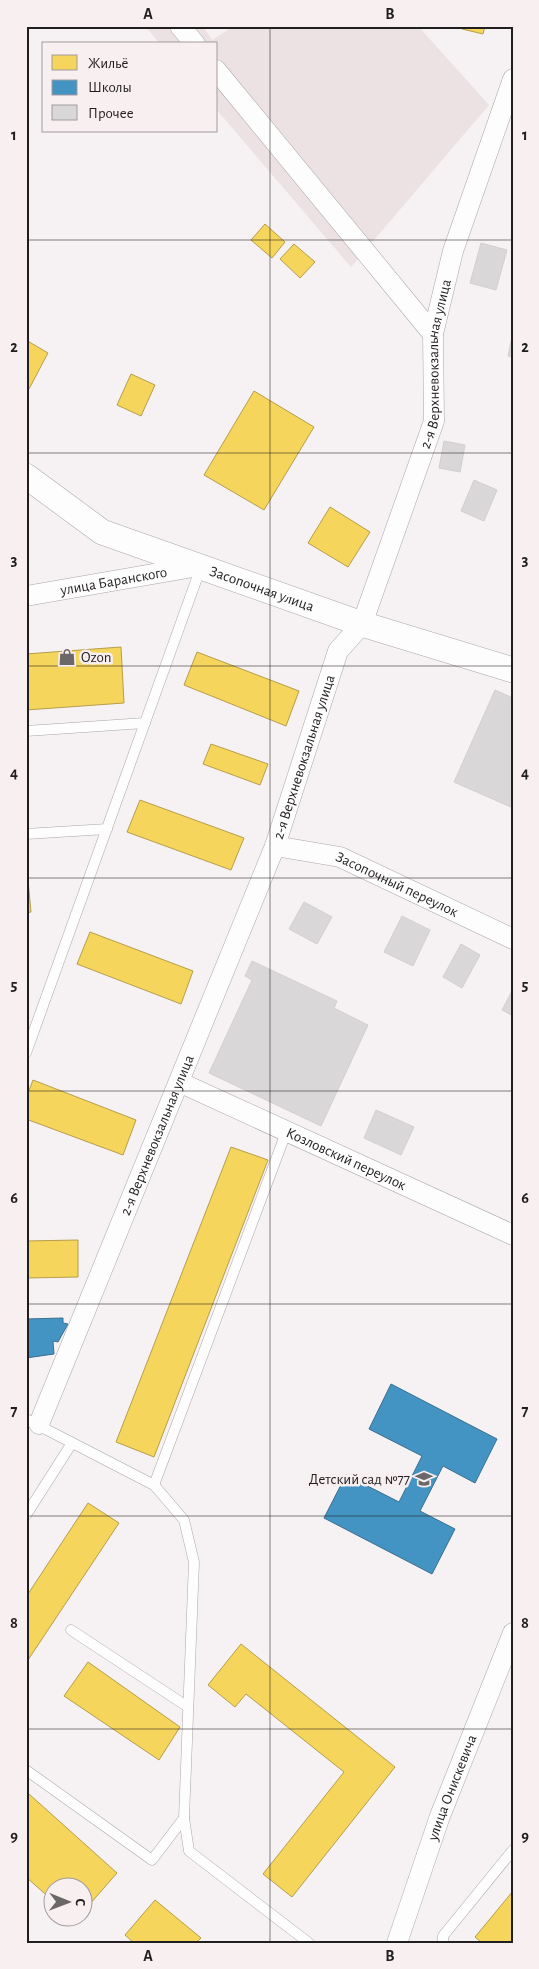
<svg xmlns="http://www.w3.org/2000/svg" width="539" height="1969" font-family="'Alegreya Sans',sans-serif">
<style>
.built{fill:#ece1e3}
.homes{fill:#f6d55c;stroke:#b69e4a}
.schools{fill:#4393c3;stroke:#397092}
.building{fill:#dad7d8;stroke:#d2cfd0}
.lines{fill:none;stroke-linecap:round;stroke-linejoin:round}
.service-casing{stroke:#aaa7a7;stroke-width:11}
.minor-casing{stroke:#aaa7a7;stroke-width:21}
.tertiary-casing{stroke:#aaa7a7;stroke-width:26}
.service{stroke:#fefdfd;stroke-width:10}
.minor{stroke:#fefdfd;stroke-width:20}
.tertiary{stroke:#fefdfd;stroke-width:25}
.grid{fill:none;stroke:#211e1f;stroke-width:1;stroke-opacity:0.55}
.labels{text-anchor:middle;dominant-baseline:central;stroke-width:5;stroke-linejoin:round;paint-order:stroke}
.street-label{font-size:15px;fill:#211e1f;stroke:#f8eff1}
.poi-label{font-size:15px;fill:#211e1f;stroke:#f8eff1;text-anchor:start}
.neatline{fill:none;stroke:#211e1f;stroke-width:2}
.grid-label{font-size:16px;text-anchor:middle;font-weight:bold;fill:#211e1f}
</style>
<rect width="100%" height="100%" fill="#f6f1f2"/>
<path class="built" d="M145 26H203L212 40 234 26H418L489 105 351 267 216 109V44H160Z"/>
<g class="homes">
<path d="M463 26H485L483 34 462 29Z"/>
<path d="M265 224 285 242 272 258 251 240Z"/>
<path d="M294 244 315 262 300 278 280 259Z"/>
<path d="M26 340 48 353 29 389 26 387Z"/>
<path d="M131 374 155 385 141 416 117 405Z"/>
<path d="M254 391 314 427 264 510 204 475Z"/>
<path d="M330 507 370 532 348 567 308 543Z"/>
<path d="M121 647 124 703 26 710V654Z"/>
<path d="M197 652 299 691 286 726 184 685Z"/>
<path d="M211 744 268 764 260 785 203 764Z"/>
<path d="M140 800 244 838 231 870 127 832Z"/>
<path d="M26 859 31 912 26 913Z"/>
<path d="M90 932 193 971 181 1004 77 964Z"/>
<path d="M33 1080 136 1120 123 1155 26 1119V1098Z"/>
<path d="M231 1147 268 1160 154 1457 116 1442Z"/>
<path d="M78 1240V1277L26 1278V1241Z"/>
<path d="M88 1503 119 1523 26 1663V1597Z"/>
<path d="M241 1644 395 1767 292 1897 263 1874 344 1772 246 1694 235 1707 208 1685Z"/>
<path d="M88 1662 180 1727 159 1760 64 1696Z"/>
<path d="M29 1794 117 1873 82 1913V1886H52V1900L26 1877V1797Z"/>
<path d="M513 1891V1943H482L475 1937Z"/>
<path d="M155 1900 201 1938 196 1943H134L125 1935Z"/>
</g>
<g class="schools">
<path d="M63 1318V1323L68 1324 58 1342 53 1341 54 1354 26 1358V1319Z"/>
<path d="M391 1384 497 1439 475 1483 443 1466 420 1511 455 1529 432 1574 324 1518 346 1475 399 1502 422 1456 369 1429Z"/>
</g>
<g class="building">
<path d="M481 243 507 250 496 290 470 283Z"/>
<path d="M513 332V357L508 356Z"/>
<path d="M444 441 465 445 460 472 439 468Z"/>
<path d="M474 480 497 490 484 521 461 511Z"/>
<path d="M495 690 513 698V808L454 782Z"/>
<path d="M304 902 332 917 317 944 289 929Z"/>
<path d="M402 916 430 930 413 966 384 952Z"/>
<path d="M461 944 480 955 462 988 443 977Z"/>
<path d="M252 961 337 1001 334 1008 368 1025 321 1126 209 1073 252 980 245 976Z"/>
<path d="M513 989V1016L502 1010Z"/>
<path d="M376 1110 414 1127 401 1155 364 1138Z"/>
</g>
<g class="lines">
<g class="service-casing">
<g id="service">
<path d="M26 731 145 723"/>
<path d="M26 834 107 829"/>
<path d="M26 1053 201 567"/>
<path d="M26 1419 154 1485 184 1520 194 1562 184 1818 189 1851 309 1943"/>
<path d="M154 1485 287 1130"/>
<path d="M26 1515 72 1443"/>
<path d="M71 1630 188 1707"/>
<path d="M26 1770 152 1860 184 1818"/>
<path d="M443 1943V1936L513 1850"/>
</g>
</g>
<g class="minor-casing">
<g id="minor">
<path d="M180 26 195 44"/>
<path d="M216 70 433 334"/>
<path id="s1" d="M26 596 199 566"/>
<path id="s2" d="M275 846 340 857 513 939"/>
<path id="s3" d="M179 1082 513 1235"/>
<path id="s4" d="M39 1424 275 846 338 651 362 624 434 421 433 334 453 251 513 79"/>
<path id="s5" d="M397 1943 440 1816 513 1633"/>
</g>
</g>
<g class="tertiary-casing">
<g id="tertiary">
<path id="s6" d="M26 476 102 532 362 624 513 670"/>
</g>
</g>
<use href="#service" class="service"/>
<use href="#minor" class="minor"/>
<use href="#tertiary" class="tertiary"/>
</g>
<path class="grid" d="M270 26V1943M26 240H513M26 453H513M26 666H513M26 878H513M26 1091H513M26 1304H513M26 1516H513M26 1729H513"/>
<defs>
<g id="shop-bare" transform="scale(1.35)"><path d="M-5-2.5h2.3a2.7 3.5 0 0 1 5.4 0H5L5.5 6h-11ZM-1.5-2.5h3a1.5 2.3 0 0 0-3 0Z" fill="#6c6869" stroke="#f8eff1" stroke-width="2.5" paint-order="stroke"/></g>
<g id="school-bare" transform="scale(1.35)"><path d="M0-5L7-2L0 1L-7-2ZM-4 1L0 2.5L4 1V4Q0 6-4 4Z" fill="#6c6869" stroke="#f8eff1" stroke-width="2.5" paint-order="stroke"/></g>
</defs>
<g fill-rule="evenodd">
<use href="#shop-bare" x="67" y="657"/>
<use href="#school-bare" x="424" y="1479"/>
</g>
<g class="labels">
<g class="street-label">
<text stroke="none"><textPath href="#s4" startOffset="1138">2-я Верхневокзальная улица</textPath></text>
<text stroke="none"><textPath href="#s1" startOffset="89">улица Баранского</textPath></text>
<text stroke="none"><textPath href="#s6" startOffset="264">Засопочная улица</textPath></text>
<text stroke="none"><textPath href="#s4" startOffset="718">2-я Верхневокзальная улица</textPath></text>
<text stroke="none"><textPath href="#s2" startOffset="129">Засопочный переулок</textPath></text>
<text stroke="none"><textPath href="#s4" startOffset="312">2-я Верхневокзальная улица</textPath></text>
<text stroke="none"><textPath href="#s3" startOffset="184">Козловский переулок</textPath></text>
<text stroke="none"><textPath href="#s5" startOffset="165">улица Онискевича</textPath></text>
</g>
<g class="poi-label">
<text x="81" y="657">Ozon</text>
<text x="410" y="1479" text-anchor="end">Детский сад №77</text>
</g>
</g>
<rect width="539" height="1969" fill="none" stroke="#f8eff1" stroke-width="55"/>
<rect x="42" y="42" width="175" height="90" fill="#f8eff1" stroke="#a29b9d"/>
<rect x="52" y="55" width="25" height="15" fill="#f6d55c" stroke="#a29b9d"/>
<text x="88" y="68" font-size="15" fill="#211e1f">Жильё</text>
<rect x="52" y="80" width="25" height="15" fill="#4393c3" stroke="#a29b9d"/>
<text x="88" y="92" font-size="15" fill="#211e1f">Школы</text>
<rect x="52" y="105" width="25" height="15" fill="#dad7d8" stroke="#a29b9d"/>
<text x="88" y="118" font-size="15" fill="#211e1f">Прочее</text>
<g transform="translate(68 1902) rotate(91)"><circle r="24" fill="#f8eff1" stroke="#a29b9d"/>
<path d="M0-4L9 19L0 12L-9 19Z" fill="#6c6869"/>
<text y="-8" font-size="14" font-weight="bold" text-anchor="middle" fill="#211e1f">С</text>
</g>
<rect x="28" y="28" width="484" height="1914" class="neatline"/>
<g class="grid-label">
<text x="148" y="19">A</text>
<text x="390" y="19">B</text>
<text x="14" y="140">1</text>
<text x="525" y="140">1</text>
<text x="14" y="352">2</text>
<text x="525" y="352">2</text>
<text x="14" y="565">3</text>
<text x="525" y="565">3</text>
<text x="14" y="778">4</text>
<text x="525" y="778">4</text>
<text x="14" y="990">5</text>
<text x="525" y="990">5</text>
<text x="14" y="1203">6</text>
<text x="525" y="1203">6</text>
<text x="14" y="1416">7</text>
<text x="525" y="1416">7</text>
<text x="14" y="1628">8</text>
<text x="525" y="1628">8</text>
<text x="14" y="1841">9</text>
<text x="525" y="1841">9</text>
<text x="148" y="1961">A</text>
<text x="390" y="1961">B</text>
</g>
</svg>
